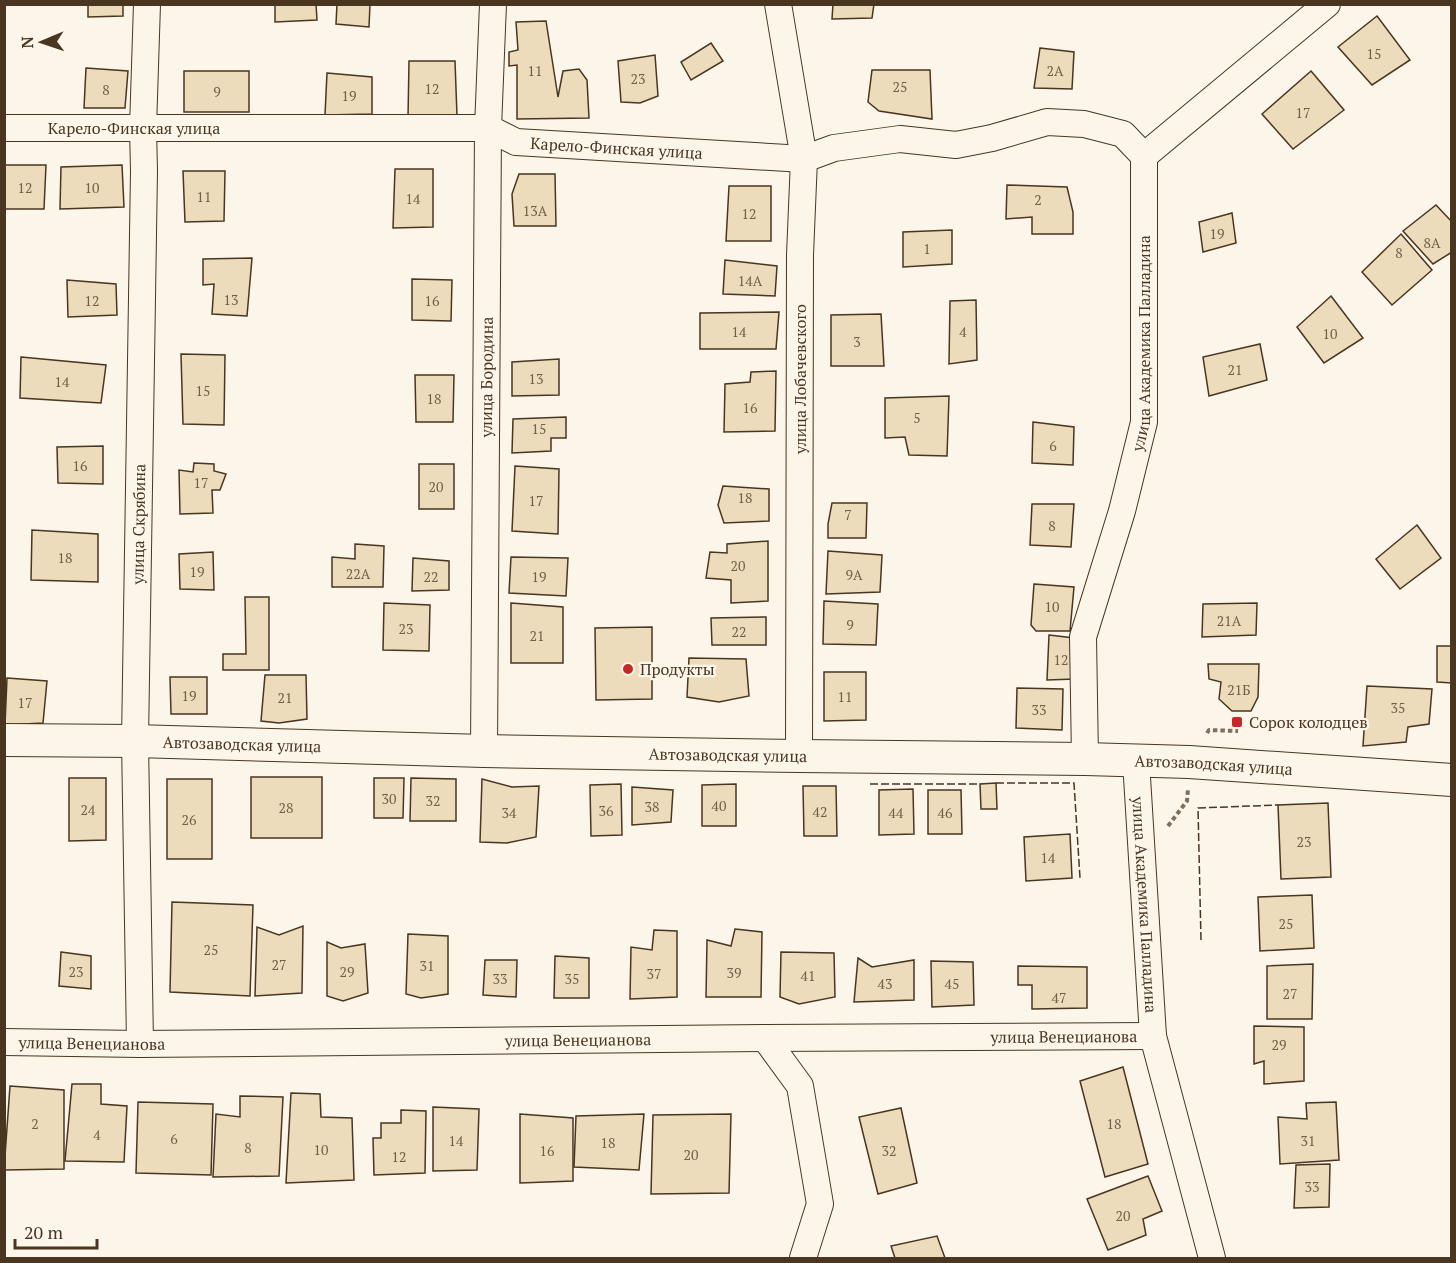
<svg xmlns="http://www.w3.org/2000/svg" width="1456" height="1263" font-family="'PT Serif',serif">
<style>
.building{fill:#ecdcbc;stroke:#4a3520;stroke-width:1.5}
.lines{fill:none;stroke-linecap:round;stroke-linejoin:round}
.minor-casing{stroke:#4a3520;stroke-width:28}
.tertiary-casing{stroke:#4a3520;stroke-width:34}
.path{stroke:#7f6f5c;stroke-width:4;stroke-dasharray:4.5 3;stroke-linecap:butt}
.minor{stroke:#fbf6e9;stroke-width:26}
.tertiary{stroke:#fbf6e9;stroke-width:32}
.fence{stroke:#4a3520;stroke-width:1.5;stroke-dasharray:8 3;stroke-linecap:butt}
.poi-dot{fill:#c62828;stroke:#fbf6e9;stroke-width:2}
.labels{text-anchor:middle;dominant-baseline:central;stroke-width:4.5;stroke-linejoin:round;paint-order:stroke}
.number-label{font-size:14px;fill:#725f47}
.street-label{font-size:16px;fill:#4a3520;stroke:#fbf6e9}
.poi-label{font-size:16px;fill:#4a3520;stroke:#fbf6e9;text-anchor:start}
</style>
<rect width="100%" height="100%" fill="#fbf6e9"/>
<g class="building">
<path d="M88 4H123V16L88 17Z"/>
<path d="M275 4H316L317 20 275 22Z"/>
<path d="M337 4H370L369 27 336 24Z"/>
<path d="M833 4H874L872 18 832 19Z"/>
<path d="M1377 16 1410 60 1372 85 1338 47Z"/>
<path d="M546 21 558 97 563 71 579 69 587 80 589 118 517 119V65L509 66V52L518 50 516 22Z"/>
<path d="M711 43 723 61 691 80 681 62Z"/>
<path d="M1040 48 1074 52 1072 89 1034 88Z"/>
<path d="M655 55 658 96 640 103 621 102 618 61Z"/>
<path d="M409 61H455L457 116 408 118Z"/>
<path d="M86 68 128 71 125 108H84Z"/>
<path d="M872 70H930L932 119 879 111 868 102Z"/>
<rect x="184" y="71" width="65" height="41"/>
<path d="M1311 71 1344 110 1293 149 1262 114Z"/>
<path d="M327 73 372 77V114L325 115Z"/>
<path d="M4 165H46L44 209H4Z"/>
<path d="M122 165 124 207 60 209 61 167Z"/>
<path d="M395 169H433V227L393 228Z"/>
<path d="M183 171H225L224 221 185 222Z"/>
<path d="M519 174H555L556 226H514L512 194Z"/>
<path d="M1007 185 1067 187 1073 212V234H1032V217L1006 219Z"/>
<path d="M729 186H771V241H726Z"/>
<path d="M1436 205 1452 222V252L1433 264 1403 231Z"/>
<path d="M1232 213 1236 243 1203 252 1199 222Z"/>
<path d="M952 230V264L903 267V232Z"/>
<path d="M1401 234 1432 270 1392 305 1362 272Z"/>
<path d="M252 258 247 316 212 314 214 284 203 285V259Z"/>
<path d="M725 260 777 266 775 296 723 294Z"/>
<path d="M412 279 452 280 451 321 412 320Z"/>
<path d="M67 280 116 284 117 315 68 317Z"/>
<path d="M1331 296 1363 338 1324 363 1297 327Z"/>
<path d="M976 300 977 360 949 364 950 301Z"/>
<path d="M779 312 776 349H700V313Z"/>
<path d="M881 314 884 366H831V315Z"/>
<path d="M1260 344 1267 380 1209 396 1203 357Z"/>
<path d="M181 354 225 355 224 425 183 424Z"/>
<path d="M21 357 106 365 101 403 20 398Z"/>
<path d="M559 359V395L512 396V362Z"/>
<path d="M776 371 775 431 724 432 725 384 750 382 751 372Z"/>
<path d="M415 375H454L453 422H416Z"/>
<path d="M949 396 947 456 909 455 905 437 885 438V398Z"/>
<path d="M566 417V438H551V451L512 453 513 419Z"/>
<path d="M1033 422 1074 427 1073 465 1032 463Z"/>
<path d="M103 446V484L58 483 57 447Z"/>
<path d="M194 463 214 464V471L226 474 220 490H212L213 513 180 514 179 470 193 472Z"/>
<rect x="419" y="464" width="35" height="45"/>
<path d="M515 466 559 469 558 534 512 531Z"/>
<path d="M723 486 769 489V521L724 523 718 505Z"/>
<path d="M832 503H867L866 538H828V524Z"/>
<path d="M1032 504H1074L1071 547 1030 545Z"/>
<path d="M1417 525 1441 558 1400 589 1376 559Z"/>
<path d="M32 530 98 534V582L31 580Z"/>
<path d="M768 541V601L731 603V580L706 578 710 552 727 553V544Z"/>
<path d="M355 544 384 546 383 587H332V557L355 559Z"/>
<path d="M828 551 882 555 880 592 826 594Z"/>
<path d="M213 552 214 590 180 589 179 554Z"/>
<path d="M511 557 568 558 566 596 509 593Z"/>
<path d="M413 558 449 561V590L412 591Z"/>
<path d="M1034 584 1074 587 1070 631H1036L1031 625Z"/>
<path d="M245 597H269V670H223V654H246Z"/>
<path d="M824 601 878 604 876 645 823 644Z"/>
<path d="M384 603 430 605 429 651 383 650Z"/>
<path d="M511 603 563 607V663H511Z"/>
<path d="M1257 603 1256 635 1202 637 1203 604Z"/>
<path d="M766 617V645H712L711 618Z"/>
<path d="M652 627V699L596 700 595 628Z"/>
<path d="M1049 635 1074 638 1075 679 1047 680Z"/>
<path d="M1437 646H1452V683L1437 682Z"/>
<path d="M689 658 746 659 749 696 719 702 687 697Z"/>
<path d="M1208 664H1259L1258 697 1251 711H1232L1219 699 1221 682 1209 679Z"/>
<path d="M824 672H866V720L824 721Z"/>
<path d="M265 675H306L307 719 279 723 261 721Z"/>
<path d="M170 677H207V714H171Z"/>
<path d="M7 678 47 681 43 723 5 725Z"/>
<path d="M1367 686 1432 689 1429 724 1408 727 1406 742 1363 746Z"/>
<path d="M1017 688 1063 689 1062 730 1016 728Z"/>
<rect x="251" y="777" width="71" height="61"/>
<path d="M69 778H106V840L69 841Z"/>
<path d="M374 778H404L403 818H374Z"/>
<path d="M411 778 456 779V821H410Z"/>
<rect x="167" y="779" width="45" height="80"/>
<path d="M482 779 512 787 539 786 536 837 507 843 480 842Z"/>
<path d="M996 783 997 809H981L980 784Z"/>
<path d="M621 784 622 835 591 836 590 785Z"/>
<path d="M736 784V826H702V785Z"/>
<path d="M803 786H836L837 836H804Z"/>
<path d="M632 787 673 790 671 822 632 825Z"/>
<path d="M913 789 914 834 879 835V790Z"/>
<path d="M928 790H961L962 834H928Z"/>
<path d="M1328 803 1331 877 1281 879 1278 805Z"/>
<path d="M1070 834 1072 878 1026 881 1024 837Z"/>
<path d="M1312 895 1314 948 1260 951 1258 897Z"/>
<path d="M172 902 253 905 250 996 170 992Z"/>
<path d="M303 926 302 993 255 996 257 927 279 935Z"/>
<path d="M735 929 762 932 761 997H706L707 940 731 946Z"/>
<path d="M654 930 677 931V997L630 999 631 947 652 950Z"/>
<path d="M408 934 448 936V994L421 998 406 994Z"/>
<path d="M327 942 341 948 365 944 368 993 343 1001 327 996Z"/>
<path d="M61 952 91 956V989L59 986Z"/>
<path d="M781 952 834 953 835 997 799 1004 780 997Z"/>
<path d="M555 956 589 958V998H554Z"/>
<path d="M858 958 872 967 914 960V1000L854 1002Z"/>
<path d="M485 960H517L516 997 483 995Z"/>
<path d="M931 961 973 962 974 1005 932 1007Z"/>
<path d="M1313 964 1312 1019H1267V966Z"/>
<path d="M1018 966 1087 967V1008L1032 1009V985H1018Z"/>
<path d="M1254 1026 1304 1027V1081L1264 1084V1061L1254 1064Z"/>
<path d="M1123 1067 1148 1164 1105 1177 1080 1081Z"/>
<path d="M72 1084H101V1104L127 1106 124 1162 65 1161Z"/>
<path d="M10 1086 64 1090V1169L4 1170Z"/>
<path d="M291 1093 320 1094 321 1117 352 1118 354 1180 286 1183Z"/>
<path d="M240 1096 283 1097 279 1176 213 1177 216 1114 240 1117Z"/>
<path d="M138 1102 213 1104 211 1175 136 1173Z"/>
<path d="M1336 1102 1339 1160 1280 1164 1278 1117 1307 1119 1306 1103Z"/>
<path d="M433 1107 479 1109 477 1170 433 1171Z"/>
<path d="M901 1108 917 1183 878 1194 859 1117Z"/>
<path d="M401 1110 426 1111 425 1173 374 1175 373 1138H381V1123H401Z"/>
<path d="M520 1114 573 1118V1181L520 1183Z"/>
<path d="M644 1114 639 1170 574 1167 576 1116Z"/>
<path d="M731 1114 729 1193 651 1194 653 1115Z"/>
<path d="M1330 1164 1329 1207 1294 1208 1296 1165Z"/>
<path d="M1148 1176 1162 1211 1143 1219 1146 1235 1108 1250 1087 1199Z"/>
<path d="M937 1236 945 1258H895L891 1246Z"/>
</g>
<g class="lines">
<g class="minor-casing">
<g id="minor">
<path d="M778 4 804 159 800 255 799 756"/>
<path id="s1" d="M4 128H488L516 142 804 159 834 148 900 139 956 145 992 138 1047 122 1084 124 1123 134 1144 156"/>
<path id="s2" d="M484 751 488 128 493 4"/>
<path id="s3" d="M1085 759 1083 637 1122 511 1144 422V156L1327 4"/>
<path id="s4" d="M1136 761 1153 1036 1212 1258"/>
<path d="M765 1038 800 1086 820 1204 803 1258"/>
<path id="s5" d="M4 1042 140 1044 765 1038 1153 1036"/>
<path id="s6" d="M140 1044 135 741 144 171 143 128 147 4"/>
</g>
</g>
<g class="tertiary-casing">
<g id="tertiary">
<path id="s7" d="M4 740 135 741 484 751 799 756 1085 759 1189 762 1452 780"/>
</g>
</g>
<g class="path">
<path d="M1207 733 1209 730 1238 731"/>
<path d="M1168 826 1187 801 1188 789"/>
</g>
<use href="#minor" class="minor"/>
<use href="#tertiary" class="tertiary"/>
<g class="fence">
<path d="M996 783H1074L1080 878"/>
<path d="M870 784H980"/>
<path d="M1201 940 1198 808 1278 805"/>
</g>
</g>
<g class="poi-dot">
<circle cx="628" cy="669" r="6"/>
<rect x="1231" y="716" width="12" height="12" rx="3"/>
</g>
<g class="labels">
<g class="number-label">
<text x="1374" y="53">15</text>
<text x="535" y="70">11</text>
<text x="1055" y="70">2А</text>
<text x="638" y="78">23</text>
<text x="900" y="86">25</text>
<text x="432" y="88">12</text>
<text x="106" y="89">8</text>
<text x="217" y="91">9</text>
<text x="349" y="95">19</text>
<text x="1303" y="112">17</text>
<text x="25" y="187">12</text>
<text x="92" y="187">10</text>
<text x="204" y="196">11</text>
<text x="413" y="198">14</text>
<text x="1038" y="199">2</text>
<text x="535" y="210">13А</text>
<text x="749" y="213">12</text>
<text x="1217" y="233">19</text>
<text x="1432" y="242">8А</text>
<text x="927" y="248">1</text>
<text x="1399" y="252">8</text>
<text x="750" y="280">14А</text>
<text x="231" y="299">13</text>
<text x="92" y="300">12</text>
<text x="432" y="300">16</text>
<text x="739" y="331">14</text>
<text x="963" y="331">4</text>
<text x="1330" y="333">10</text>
<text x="857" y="341">3</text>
<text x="1235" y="369">21</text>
<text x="536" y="378">13</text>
<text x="62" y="381">14</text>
<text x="203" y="390">15</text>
<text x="434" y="398">18</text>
<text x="750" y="407">16</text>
<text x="917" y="417">5</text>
<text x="539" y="428">15</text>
<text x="1053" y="445">6</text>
<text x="80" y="465">16</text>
<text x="201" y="482">17</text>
<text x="436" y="486">20</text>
<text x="745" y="497">18</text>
<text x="536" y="500">17</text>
<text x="848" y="514">7</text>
<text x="1052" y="525">8</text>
<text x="65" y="557">18</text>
<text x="738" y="565">20</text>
<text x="197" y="571">19</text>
<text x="358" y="573">22А</text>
<text x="854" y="574">9А</text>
<text x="431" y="576">22</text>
<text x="539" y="576">19</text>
<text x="1052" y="606">10</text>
<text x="1229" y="620">21А</text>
<text x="850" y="624">9</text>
<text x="406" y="628">23</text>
<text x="739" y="631">22</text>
<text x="537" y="635">21</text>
<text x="1061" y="659">12</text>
<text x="1239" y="689">21Б</text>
<text x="189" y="695">19</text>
<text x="845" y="696">11</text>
<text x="285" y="697">21</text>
<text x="25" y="702">17</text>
<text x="1398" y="707">35</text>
<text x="1039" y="709">33</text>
<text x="389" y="798">30</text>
<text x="433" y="800">32</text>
<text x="719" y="805">40</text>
<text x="652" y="806">38</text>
<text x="286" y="807">28</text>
<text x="88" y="809">24</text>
<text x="606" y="810">36</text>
<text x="820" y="811">42</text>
<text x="509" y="812">34</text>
<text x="896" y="812">44</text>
<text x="945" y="812">46</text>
<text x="189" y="819">26</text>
<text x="1304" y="841">23</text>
<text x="1048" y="857">14</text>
<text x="1286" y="923">25</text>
<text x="211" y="949">25</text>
<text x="279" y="964">27</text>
<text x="427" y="965">31</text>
<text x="76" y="971">23</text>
<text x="347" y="971">29</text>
<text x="734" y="972">39</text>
<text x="654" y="973">37</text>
<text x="808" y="975">41</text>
<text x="500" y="978">33</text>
<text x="572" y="978">35</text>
<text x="885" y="983">43</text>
<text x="952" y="983">45</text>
<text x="1290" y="993">27</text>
<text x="1059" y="997">47</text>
<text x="1279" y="1044">29</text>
<text x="35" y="1123">2</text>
<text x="1114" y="1123">18</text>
<text x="97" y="1134">4</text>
<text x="174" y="1138">6</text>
<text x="456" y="1140">14</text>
<text x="1308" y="1140">31</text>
<text x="608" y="1142">18</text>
<text x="248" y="1147">8</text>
<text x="321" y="1149">10</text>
<text x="547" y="1150">16</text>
<text x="889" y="1150">32</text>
<text x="691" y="1154">20</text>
<text x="399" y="1156">12</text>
<text x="1312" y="1186">33</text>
<text x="1123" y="1215">20</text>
</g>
<g class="street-label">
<text stroke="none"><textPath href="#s1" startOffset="130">Карело-Финская улица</textPath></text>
<text stroke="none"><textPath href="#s1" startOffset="616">Карело-Финская улица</textPath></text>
<text stroke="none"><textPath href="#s3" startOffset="424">улица Академика Палладина</textPath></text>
<text stroke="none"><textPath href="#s2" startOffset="374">улица Бородина</textPath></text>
<text transform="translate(800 379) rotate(-90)">улица Лобачевского</text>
<text stroke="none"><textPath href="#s6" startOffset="520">улица Скрябина</textPath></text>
<text stroke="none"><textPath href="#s7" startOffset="238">Автозаводская улица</textPath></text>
<text stroke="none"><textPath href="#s7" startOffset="724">Автозаводская улица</textPath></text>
<text stroke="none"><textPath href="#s7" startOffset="1210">Автозаводская улица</textPath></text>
<text stroke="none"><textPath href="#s4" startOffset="144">улица Академика Палладина</textPath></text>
<text stroke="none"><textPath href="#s5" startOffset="1060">улица Венецианова</textPath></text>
<text stroke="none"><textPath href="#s5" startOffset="574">улица Венецианова</textPath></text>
<text stroke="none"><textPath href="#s5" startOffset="88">улица Венецианова</textPath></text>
</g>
<g class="poi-label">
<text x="640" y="669">Продукты</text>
<text x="1249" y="722">Сорок колодцев</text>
</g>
</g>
<rect width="1456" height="1263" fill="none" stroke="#4a3520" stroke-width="12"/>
<g transform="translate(42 42) rotate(268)" stroke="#fbf6e9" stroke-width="4.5" paint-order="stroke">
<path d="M0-4.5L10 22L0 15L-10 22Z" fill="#4a3520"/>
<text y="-9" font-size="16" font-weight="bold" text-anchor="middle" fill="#4a3520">N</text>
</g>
<path d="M15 1239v9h82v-9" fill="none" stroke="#4a3520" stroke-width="3"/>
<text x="24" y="1239" font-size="18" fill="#4a3520" stroke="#fbf6e9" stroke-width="4.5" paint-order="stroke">20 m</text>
</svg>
